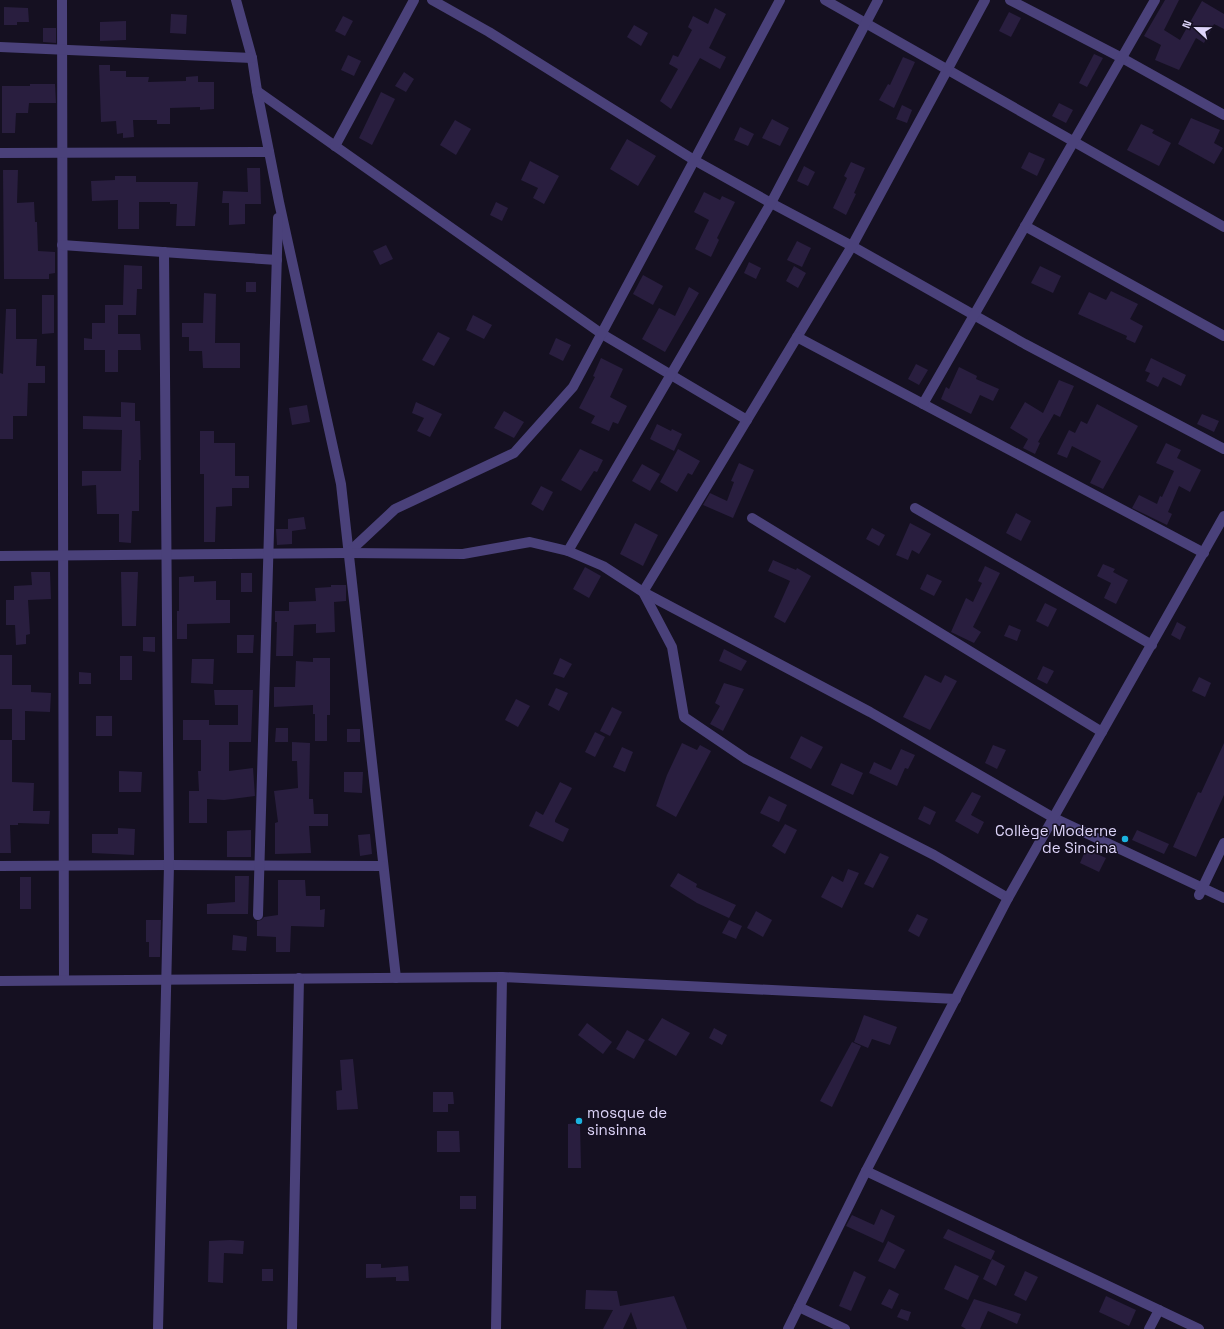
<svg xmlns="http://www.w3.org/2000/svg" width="1224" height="1329" font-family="'Space Grotesk',sans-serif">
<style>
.building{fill:#291e3f}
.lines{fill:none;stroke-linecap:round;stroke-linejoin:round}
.street{stroke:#4a417a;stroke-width:10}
.poi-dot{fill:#1bb3e0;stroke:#151021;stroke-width:1.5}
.labels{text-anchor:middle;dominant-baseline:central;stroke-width:3;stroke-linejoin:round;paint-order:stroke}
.poi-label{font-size:15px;fill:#ded5fa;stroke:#151021;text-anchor:end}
</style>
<rect width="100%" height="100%" fill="#151021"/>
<g class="building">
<path d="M1165 0H1179L1164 30 1180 40 1202 1 1224 14V29L1214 24 1204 43 1196 38 1179 70 1155 60 1161 45 1144 36Z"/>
<path d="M4 7 28 8 29 22H17V25H4Z"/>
<path d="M715 8 726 14 709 48 726 57 720 69 700 58 671 109 660 101 678 69 669 64 673 55 678 57 692 30 688 27 693 16 708 24Z"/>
<path d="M1009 12 1021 18 1011 37 999 31Z"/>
<path d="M171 14 187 15 186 34 170 33Z"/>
<path d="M343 16 353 21 345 36 335 31Z"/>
<path d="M126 21V40L100 41V22Z"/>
<path d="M634 25 648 33 641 46 627 37Z"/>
<path d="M43 28H56V43L43 42Z"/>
<path d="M1094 54 1103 58 1087 87 1079 83Z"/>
<path d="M348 55 361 61 354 76 341 70Z"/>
<path d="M903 57 915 62 894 108 879 100 888 84 890 85Z"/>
<path d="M99 65H110V71H126V77H149L148 82 186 81V77L198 76V82H214V109L200 110V107L170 108V124H157V120H133L134 137 123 138V133L117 134 116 121 101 122Z"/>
<path d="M404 72 414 79 406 92 395 86Z"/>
<path d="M30 84H55L56 103H29L28 113H16L15 133H2V86H30Z"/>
<path d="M381 92 395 99 372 145 359 138Z"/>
<path d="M1059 103 1073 110 1066 123 1052 116Z"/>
<path d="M902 105 912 110 907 123 896 119Z"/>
<path d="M1191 118 1220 130 1214 143 1223 148 1214 164 1178 144Z"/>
<path d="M772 119 789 128 780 146 762 138Z"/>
<path d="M455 120 471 129 456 155 440 145Z"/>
<path d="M1141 124 1154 130 1152 133 1171 143 1159 166 1127 150Z"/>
<path d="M740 127 754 134 748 146 734 140Z"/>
<path d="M627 139 656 156 638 186 610 169Z"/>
<path d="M1029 152 1045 159 1037 176 1021 168Z"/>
<path d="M530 161 559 176 544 204 533 198 538 188 521 180Z"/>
<path d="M851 162 865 168 854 193 856 194 846 215 833 208 847 178 844 176Z"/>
<path d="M804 166 815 172 808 186 797 181Z"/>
<path d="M247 168H260L261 204H245V224L229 225V203H222L223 191 248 192Z"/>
<path d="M3 170H18L17 203 34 202 35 222H37L38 251 55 252V273L49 274V279H4Z"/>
<path d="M115 176H136V182H198L195 226H176L177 204H170V202H139V229H118V200L92 201 91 181 115 180Z"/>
<path d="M704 192 720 200 722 196 735 202 717 238 719 240 711 257 695 249 709 220 694 212Z"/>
<path d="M496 202 508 208 502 221 490 215Z"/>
<path d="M797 241 811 248 802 267 787 260Z"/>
<path d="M386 245 393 259 380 265 373 251Z"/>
<path d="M749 262 761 268 756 279 744 273Z"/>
<path d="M124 265 142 266V289H137L136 315H118V334H140L141 350H118V372H105V350H84V338L92 339V323H105V305H123Z"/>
<path d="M794 266 806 273 798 288 786 281Z"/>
<path d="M1040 266 1061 276 1053 293 1031 283Z"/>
<path d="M643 275 663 286 653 305 633 294Z"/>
<rect x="246" y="282" width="10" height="10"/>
<path d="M689 287 699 293 665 352 642 339 659 308 675 316Z"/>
<path d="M1111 291 1138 304 1130 319 1143 326 1135 343 1126 339 1127 336 1078 314 1089 292 1106 300Z"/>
<path d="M204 293 216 294 215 343H240V368H203L202 351H189V337H182V323H203Z"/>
<path d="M42 295H54V333L42 334Z"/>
<path d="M6 309H16V339H37L36 366H45V383H28L27 416H13V439H0V373L3 374Z"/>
<path d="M473 315 492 325 484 339 466 330Z"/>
<path d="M438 332 450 338 434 366 422 360Z"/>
<path d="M556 338 571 345 563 361 549 354Z"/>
<path d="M601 358 623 369 610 397 627 406 618 424 613 422 609 431 591 423 595 416 579 408 595 377 593 376Z"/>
<path d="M1151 358 1186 375 1181 386 1163 377 1158 387 1146 381 1150 373 1145 371Z"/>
<path d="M916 364 928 370 919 385 908 379Z"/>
<path d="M959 367 977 376 976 379 999 389 993 401 980 395 971 414 941 399 946 387 949 389Z"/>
<path d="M1059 380 1074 386 1060 417 1054 414 1038 442 1040 443 1035 454 1023 448 1028 439 1010 428 1025 402 1043 413Z"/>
<path d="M121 402 135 403V421H140L141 460H139V511H132L131 543 119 542V514H97L96 485 82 486V471H121L122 430 83 429V416L121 417Z"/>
<path d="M416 402 442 414 430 437 417 431 424 418 412 413Z"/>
<path d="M1097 404 1138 426 1103 489 1090 483 1101 461 1072 446 1067 458 1057 454 1069 430 1075 433 1081 421 1087 424Z"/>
<path d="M307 405 310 422 292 425 289 408Z"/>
<path d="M504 411 524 422 514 438 494 428Z"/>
<path d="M1202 414 1219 421 1214 432 1197 424Z"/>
<path d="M657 424 671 431 672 429 682 434 674 451 650 439Z"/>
<path d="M200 431H214V443H235V476H249V488H232V506L216 507 215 542H204V474H200Z"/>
<path d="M1166 443 1181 450 1177 458 1201 470 1190 492 1179 486 1168 512 1172 514 1167 525 1132 508 1139 495 1157 504 1160 496 1162 497 1174 471 1156 463Z"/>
<path d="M580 449 603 460 597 472 594 471 581 491 561 480Z"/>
<path d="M678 449 700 461 692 475 688 473 677 492 660 482Z"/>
<path d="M739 463 754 470 733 518 703 505 710 493 727 501 734 482 731 481Z"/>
<path d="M642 464 660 474 650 491 632 481Z"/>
<path d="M541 486 553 492 543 511 531 504Z"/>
<path d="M1016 513 1031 521 1021 541 1006 533Z"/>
<path d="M304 517 306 529 292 531V544L277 545 276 529H288V519Z"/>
<path d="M635 523 658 535 643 566 620 554Z"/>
<path d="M910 523 931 534 919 554 912 550 908 560 896 555Z"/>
<path d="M872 528 885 535 879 546 866 539Z"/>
<path d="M773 560 796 570 797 568 811 576 785 623 774 617 790 581 768 571Z"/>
<path d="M1103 564 1115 569 1113 572 1128 580 1116 604 1104 598 1111 583 1097 576Z"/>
<path d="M985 566 1000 573 973 627 981 632 974 643 951 632 966 598 973 602 982 583 978 581Z"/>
<path d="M585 567 601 576 589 598 573 589Z"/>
<path d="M31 572H50L51 599 28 600 30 634 26 635V644L16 645 15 625H6V600H14V586L32 585Z"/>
<path d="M121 572H138L136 626H122Z"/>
<rect x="241" y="573" width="11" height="19"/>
<path d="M927 574 942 581 934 596 920 589Z"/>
<path d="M194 576V582L216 581V600H230V623L187 624V639H177V611H179V577Z"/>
<path d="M331 585H346V601L334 602 335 632 316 633V624L294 625 293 656H276L277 622H275V611H289V602L316 601 315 588 331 587Z"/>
<path d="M1045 603 1057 609 1048 627 1036 621Z"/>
<path d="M1177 622 1186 627 1180 640 1171 635Z"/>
<path d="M1009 625 1021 630 1017 641 1004 636Z"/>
<path d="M237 635H254L253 653H237Z"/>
<path d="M143 637H155V652L143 651Z"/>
<path d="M724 649 747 661 741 671 719 661Z"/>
<path d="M0 655H12V685H31V692L51 693 50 712 25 711V740H12V709H0Z"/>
<rect x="120" y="656" width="12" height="24"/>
<path d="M313 658H330V715H327V741H315V714H313V705L274 707V687H295L296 661 313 662Z"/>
<path d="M560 658 572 664 564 678 553 674Z"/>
<path d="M192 659H214L213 684 191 683Z"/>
<path d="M1043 666 1054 671 1047 684 1037 679Z"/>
<path d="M79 672 91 673V684H79Z"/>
<path d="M925 675 941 683 945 675 957 681 930 730 903 717Z"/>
<path d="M1199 677 1211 683 1205 697 1192 691Z"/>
<path d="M724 683 744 689 723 731 710 724 720 706 715 703Z"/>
<path d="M556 688 568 693 559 711 548 705Z"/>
<path d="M214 690H253L251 742H229V771L253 768 255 796 224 800 207 799V823H189V791H199L198 771H201V740H183V720H209V725H238V705H215Z"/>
<path d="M516 699 530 706 518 727 505 720Z"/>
<path d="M612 707 622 712 610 736 600 731Z"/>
<rect x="96" y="716" width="16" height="20"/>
<path d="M276 728H288V742H275Z"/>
<rect x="347" y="729" width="13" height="13"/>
<path d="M595 732 605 737 595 757 585 752Z"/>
<path d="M801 736 823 747 811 769 790 758Z"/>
<path d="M0 740H12V782L34 783 33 811H50L49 824 18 823V825H10L11 853H0Z"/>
<path d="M292 742 310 743 309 799H313L314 814H328V826H309L311 853 275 854V823L278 822 274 791 298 788 297 761H292Z"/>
<path d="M682 743 697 750 700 745 711 751 676 817 656 806 667 775Z"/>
<path d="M1224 743V795L1196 857 1173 847 1198 792 1201 793Z"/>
<path d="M993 745 1006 750 997 769 985 763Z"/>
<path d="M622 747 633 752 625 772 613 767Z"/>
<path d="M901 749 915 755 908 769 905 768 897 786 869 773 874 762 891 770Z"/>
<path d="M841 763 863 773 853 795 831 785Z"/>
<path d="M119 771 142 772 141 792H119Z"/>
<path d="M344 772H363L362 793 344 792Z"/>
<path d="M560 782 572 788 555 820V822L569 829 563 842 529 826 536 811 543 815Z"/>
<path d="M972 792 981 796 971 815 984 822 978 834 955 821Z"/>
<path d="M769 796 787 805 779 822 760 813Z"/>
<path d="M924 806 936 812 930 825 918 819Z"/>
<path d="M785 824 797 830 785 854 772 846Z"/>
<path d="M118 828 135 829 134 855 92 853V834H118Z"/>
<path d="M251 830V857H227V831Z"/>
<path d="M1137 830 1169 844 1164 854 1132 840Z"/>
<path d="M370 834 372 854 360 856 358 835Z"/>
<path d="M1086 849 1106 858 1099 872 1080 863Z"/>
<path d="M880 853 889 857 873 888 864 884Z"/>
<path d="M848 869 859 873 842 908 821 897 832 876 843 882Z"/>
<path d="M678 873 697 884 696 887 736 905 729 918 697 903 670 886Z"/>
<path d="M235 876H249L248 914H207V904L235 902Z"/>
<rect x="20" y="877" width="11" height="32"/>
<path d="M278 880H305L306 896H320V910L325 909 324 927 291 926 290 952H276V937L257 936V921L261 920 264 917 278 915Z"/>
<path d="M756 911 772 920 763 937 747 928Z"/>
<path d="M917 914 928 919 919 937 908 931Z"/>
<path d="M146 920H161L160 957H149V942H146Z"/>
<path d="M729 920 742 926 736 939 722 933Z"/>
<path d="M233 935 247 937 246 951 232 950Z"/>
<path d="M864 1015 897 1027 890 1045 872 1039 868 1048 854 1042Z"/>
<path d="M662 1018 690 1033 676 1056 648 1040Z"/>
<path d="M587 1023 612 1042 603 1054 578 1035Z"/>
<path d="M714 1028 727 1035 722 1045 709 1038Z"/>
<path d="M627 1030 645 1040 634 1059 616 1049Z"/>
<path d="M852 1042 861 1046 832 1107 820 1101Z"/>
<path d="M353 1059 358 1109 337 1110 336 1091 342 1090 340 1060Z"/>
<path d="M433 1092H453L454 1104H448V1112H433Z"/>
<path d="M580 1123 581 1168H568V1124Z"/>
<path d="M437 1131H459L460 1152H437Z"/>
<rect x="460" y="1196" width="16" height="13"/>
<path d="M881 1209 895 1216 883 1243 846 1226 852 1215 874 1225Z"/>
<path d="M948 1229 995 1251 991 1260 943 1238Z"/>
<path d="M231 1240 244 1241 243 1254 224 1253 223 1283 208 1282 209 1241Z"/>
<path d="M888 1241 905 1250 895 1269 878 1261Z"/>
<path d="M992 1259 1005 1266 996 1286 983 1279Z"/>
<path d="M366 1264H381V1268L408 1266 409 1281H396V1277L366 1278Z"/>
<path d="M955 1265 979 1276 968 1300 944 1289Z"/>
<rect x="262" y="1269" width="11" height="12"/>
<path d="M854 1271 866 1277 851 1311 839 1306Z"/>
<path d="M1025 1271 1038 1277 1026 1301 1014 1295Z"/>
<path d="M889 1289 899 1294 892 1309 881 1304Z"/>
<path d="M586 1290 617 1291 620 1306 674 1296 687 1329H637L631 1312 623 1329H603L613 1310 585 1309Z"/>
<path d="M1106 1296 1136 1310 1129 1326 1099 1312Z"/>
<path d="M974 1299 1021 1314 1017 1324 988 1311 980 1329H966L961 1326Z"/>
<path d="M901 1309 911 1312 908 1321 897 1317Z"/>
</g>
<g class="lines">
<g class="street">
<path d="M62 0 64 980"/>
<path d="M236 0 252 58 257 91 279 202 341 484 396 978"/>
<path d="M432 0 489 32 694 160 771 203 852 246 1025 344 1224 449"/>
<path d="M825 0 1224 227"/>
<path d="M985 0 852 246 643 592 870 712 1054 818 1224 898"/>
<path d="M1010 0 1122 58 1224 115"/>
<path d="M0 47 252 58"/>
<path d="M257 91 602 334 747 420"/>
<path d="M335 146 414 0"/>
<path d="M0 153 269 152"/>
<path d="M1025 226 1224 336"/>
<path d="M62 245 277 260"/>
<path d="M797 337 1204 553"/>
<path d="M923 404 1155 0"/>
<path d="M915 508 1152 645"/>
<path d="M752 518 1102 732"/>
<path d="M568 551 771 203 878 0"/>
<path d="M348 553 395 509 514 453 573 387 780 0"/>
<path d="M0 556 348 553 463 554 530 542 568 551 603 566 643 592 672 647 684 717 746 759 934 855 1008 898"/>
<path d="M0 866 169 865 383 866"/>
<path d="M1199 895 1224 843"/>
<path d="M258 915 278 218"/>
<path d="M0 981 502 977 956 999"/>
<path d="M866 1171 1199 1329"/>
<path d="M799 1307 845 1329"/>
<path d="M158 1329 169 865 164 252"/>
<path d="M292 1329 299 978"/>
<path d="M496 1329 502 977"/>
<path d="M788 1329 866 1171 1008 898 1224 516"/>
<path d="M1149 1329 1159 1310"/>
</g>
</g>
<g class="poi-dot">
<circle cx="1125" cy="839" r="4"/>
<circle cx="579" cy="1121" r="4"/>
</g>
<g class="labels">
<g class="poi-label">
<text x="1117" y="830">Collège Moderne<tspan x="1117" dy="17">de Sincina</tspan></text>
<text x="587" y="1112" text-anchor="start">mosque de<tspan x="587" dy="17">sinsinna</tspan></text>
</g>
</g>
<g transform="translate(1196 28) rotate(292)" stroke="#151021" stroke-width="3" paint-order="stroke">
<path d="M0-3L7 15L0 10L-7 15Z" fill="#ded5fa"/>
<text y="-6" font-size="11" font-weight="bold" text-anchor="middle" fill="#ded5fa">N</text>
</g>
</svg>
